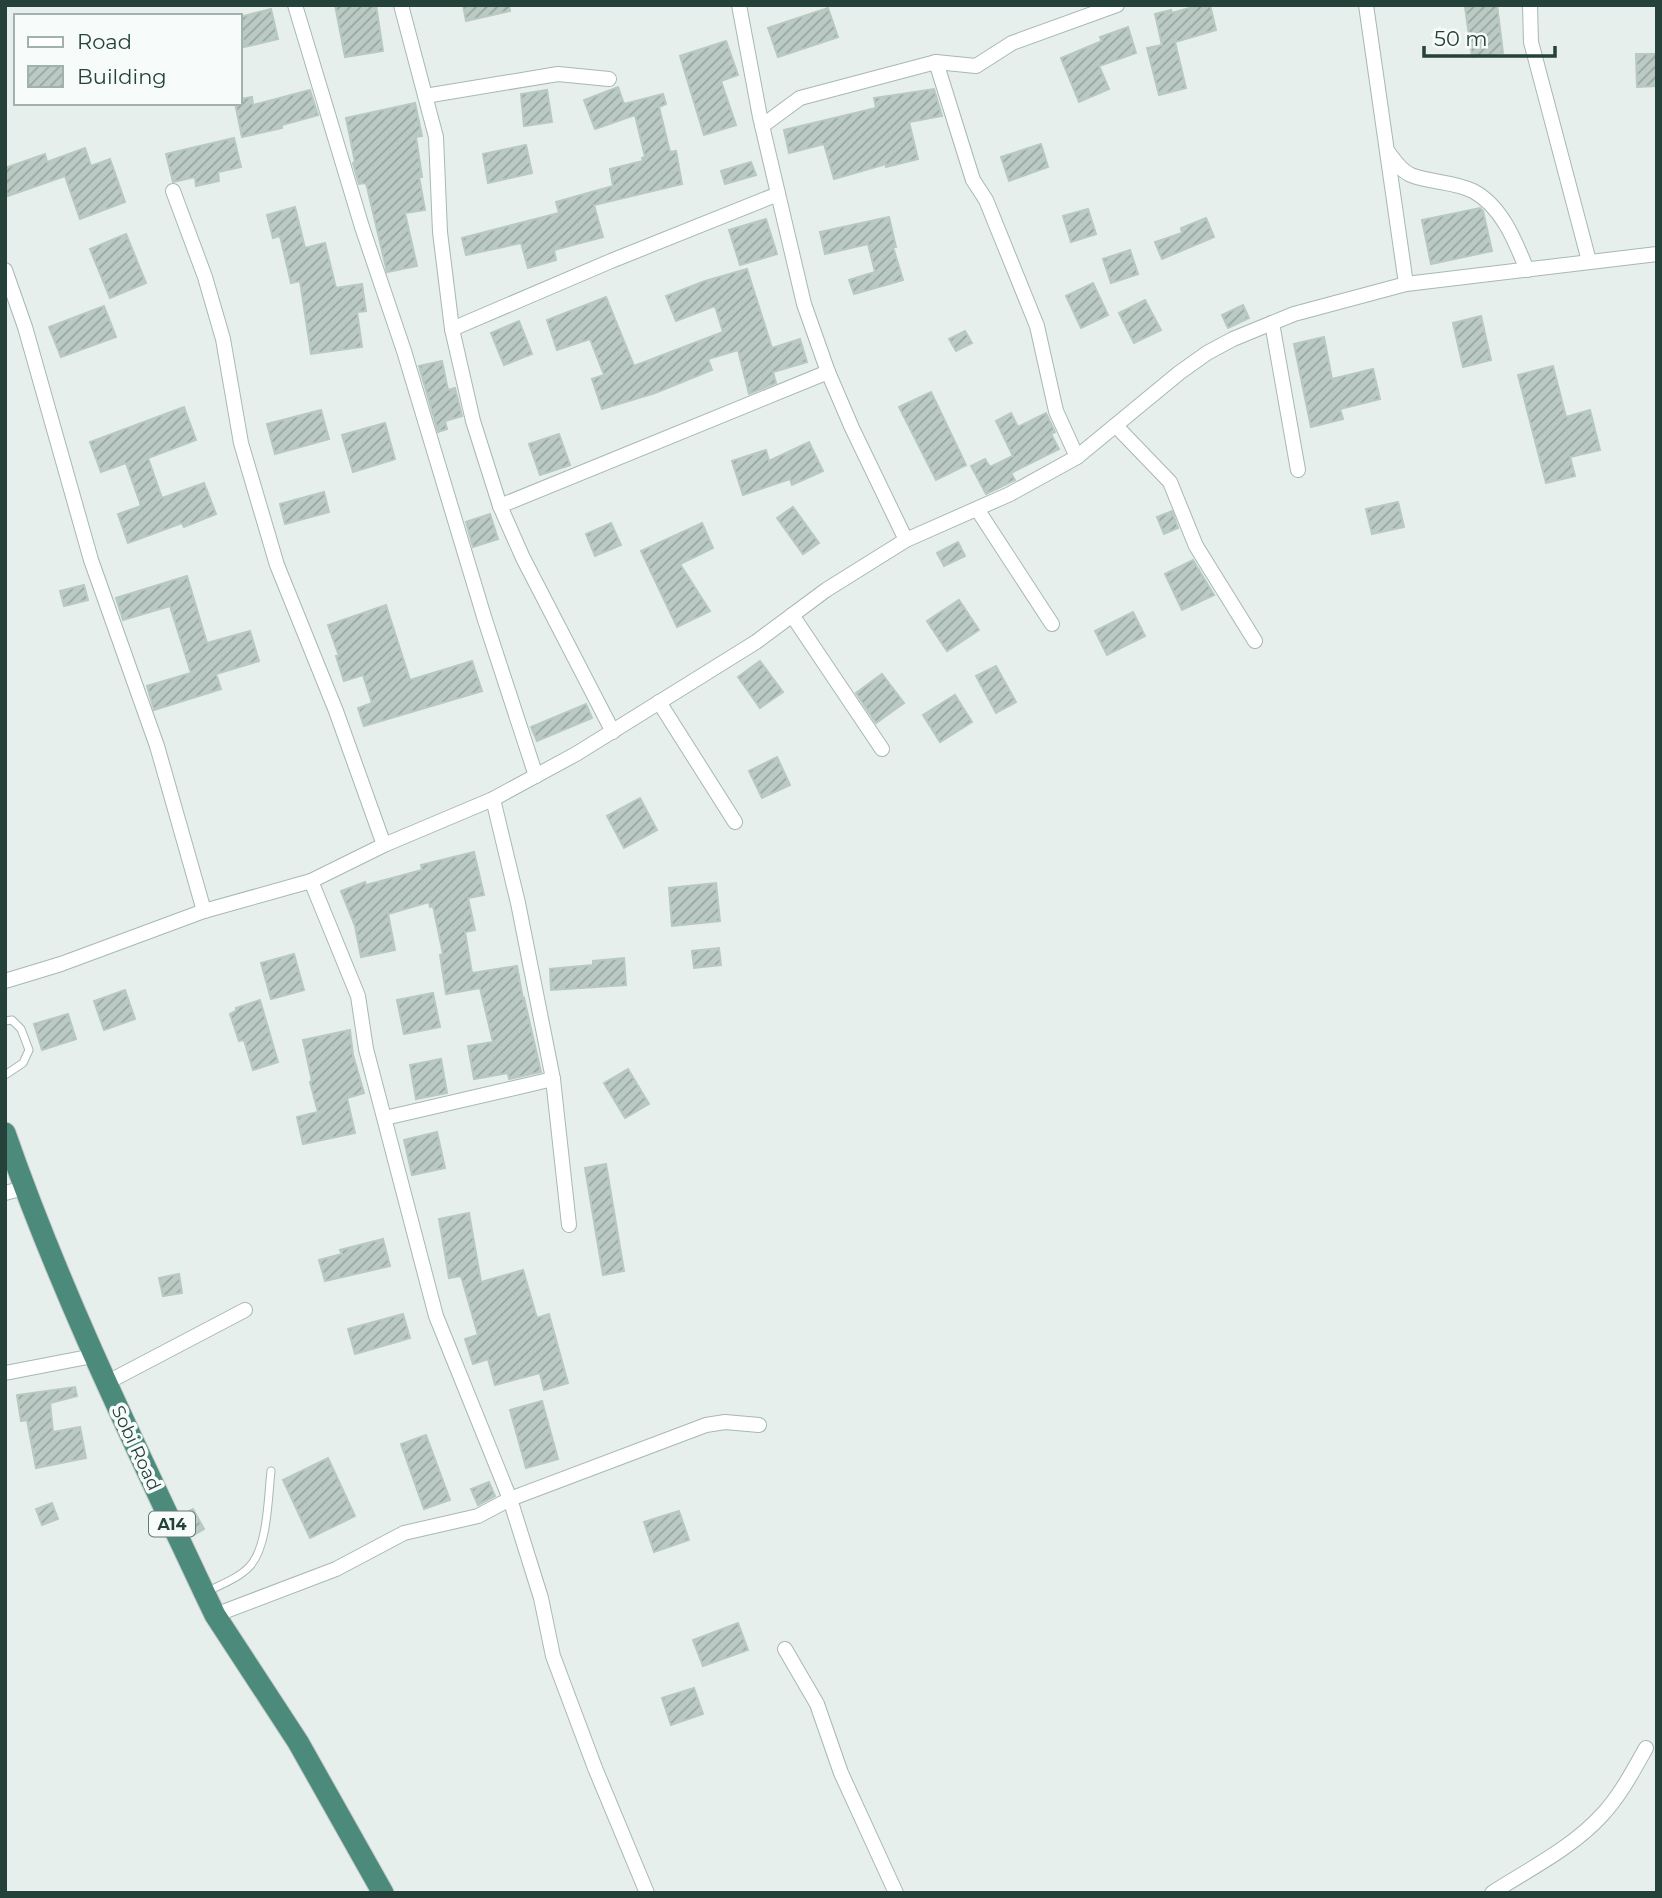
<svg xmlns="http://www.w3.org/2000/svg" width="1662" height="1898" font-family="Montserrat,sans-serif">
<style>
.building{fill:url(#building-hatch);stroke:#b8c9c2;stroke-width:2}
.lines{fill:none;stroke-linecap:round;stroke-linejoin:round}
.service-casing{stroke:#a8b8b2;stroke-width:9}
.minor-casing{stroke:#a8b8b2;stroke-width:16}
.trunk-casing{stroke:#c2cac8;stroke-width:23}
.service{stroke:#fff;stroke-width:7}
.minor{stroke:#fff;stroke-width:14}
.trunk{stroke:#4c8a7c;stroke-width:21}
.labels{text-anchor:middle;dominant-baseline:central;stroke-width:7;stroke-linejoin:round;paint-order:stroke}
.shield{fill:#f7fbf9;stroke:#637a73;stroke-width:2}
.shield-label{font-size:16px;font-weight:bold;fill:#24423a}
.street-label{font-size:18px;fill:#24423a;stroke:#f7fbf9}
</style>
<defs>
<pattern id="building-hatch" width="6" height="6" patternUnits="userSpaceOnUse" patternTransform="scale(1.75)"><rect width="6" height="6" fill="#bbcac4"/><path d="M-1 1l2-2M0 6l6-6M5 7l2-2" fill="none" stroke="#98a6a0"/></pattern>
</defs>
<rect width="100%" height="100%" fill="#e6efeb"/>
<g class="building">
<path d="M335 5H376L383 51 345 57Z"/>
<path d="M463 5H509L510 11 466 21Z"/>
<path d="M1200 5H1210L1216 30 1175 42 1186 88 1159 95 1147 48 1162 45 1155 14 1171 10 1172 13Z"/>
<path d="M1478 5H1497L1503 53 1472 57 1465 7Z"/>
<path d="M828 8 838 37 778 57 768 28Z"/>
<path d="M271 9 278 39 244 47 240 17Z"/>
<path d="M1128 27 1136 53 1099 66 1109 89 1079 102 1061 58 1102 41 1100 37Z"/>
<path d="M726 41 738 75 721 81 736 125 704 135 680 56Z"/>
<path d="M1636 54H1657V86L1637 87Z"/>
<path d="M618 87 624 104 663 94 666 104 659 107 670 152 676 151 682 184 594 205 603 237 554 250 556 260 528 268 521 243 466 255 462 238 559 213 556 202 613 186 610 169 643 161 642 158 645 157 635 115 595 129 584 100Z"/>
<path d="M934 89 942 116 909 122 918 159 886 167V164L834 179 824 144 789 153 784 130 876 108 874 98Z"/>
<path d="M310 90 318 115 282 125V128L242 137 235 103H240V99L252 97 253 105Z"/>
<path d="M547 90 552 122 524 126 521 94Z"/>
<path d="M415 103 422 136 416 137 422 177H419L425 210 405 213 417 266 387 272 366 183 359 184 353 163 355 162 346 118Z"/>
<path d="M234 138 241 167 218 172 219 181 196 186 195 177 173 182 166 154Z"/>
<path d="M1041 144 1048 167 1009 181 1001 157Z"/>
<path d="M526 145 532 173 488 183 483 154Z"/>
<path d="M85 148 91 166 110 159 125 202 80 219 65 176 8 196 5 188V168L45 154 47 162Z"/>
<path d="M751 162 756 175 725 184 721 171Z"/>
<path d="M295 207 305 248 325 243 336 288 362 284 366 311 357 312 362 347 311 354 300 281 291 283 280 236 273 238 267 215Z"/>
<path d="M1480 208 1483 211 1492 251 1431 264 1422 220Z"/>
<path d="M1088 209 1096 234 1071 242 1063 216Z"/>
<path d="M889 217 896 247H893L903 280 854 294 849 280 875 272 868 244 825 254 820 232Z"/>
<path d="M1206 218 1214 237 1162 259 1155 242 1182 233 1181 228Z"/>
<path d="M766 219 777 254 740 265 729 230Z"/>
<path d="M126 234 146 283 110 298 90 249Z"/>
<path d="M1130 250 1138 274 1111 283 1103 259Z"/>
<path d="M747 269 772 348 800 339 807 362 773 372 776 383 749 394 738 350 708 359 712 370 655 393 602 409 592 379 604 375 590 339 557 350 547 320 606 297 634 366 723 332 715 306 676 321 666 296 705 281Z"/>
<path d="M1093 283 1108 315 1081 328 1066 296Z"/>
<path d="M1145 300 1161 330 1134 343 1119 313Z"/>
<path d="M1243 305 1249 318 1228 328 1222 315Z"/>
<path d="M104 306 116 337 61 357 49 327Z"/>
<path d="M1481 316 1491 360 1463 367 1453 323Z"/>
<path d="M519 321 532 354 504 365 491 333Z"/>
<path d="M965 331 972 343 956 351 949 339Z"/>
<path d="M1324 337 1332 379 1373 369 1380 399 1340 409 1343 419 1311 427 1294 344Z"/>
<path d="M442 361 448 390 455 388 462 416 445 421 447 429 438 432 419 366Z"/>
<path d="M1553 366 1566 417 1590 410 1600 450 1570 457 1575 476 1546 483 1518 375Z"/>
<path d="M931 392 966 465 936 480 899 407Z"/>
<path d="M184 407 196 440 148 458 162 498 204 483 216 514 184 527 182 523 128 543 118 514 141 506 126 463 101 472 90 442Z"/>
<path d="M321 410 329 439 275 454 267 424Z"/>
<path d="M1011 413 1018 427 1046 413 1055 432 1051 434 1059 449 1011 473 1015 480 986 494 971 466 985 459 990 467 1013 456 996 421Z"/>
<path d="M385 423 395 459 353 472 342 435Z"/>
<path d="M559 434 570 465 540 475 529 444Z"/>
<path d="M809 442 823 471 792 485 790 479 743 495 732 461 766 450 769 461Z"/>
<path d="M324 492 329 512 285 524 280 504Z"/>
<path d="M1398 502 1404 527 1372 534 1366 509Z"/>
<path d="M793 507 819 543 803 554 777 518Z"/>
<path d="M1172 511 1178 528 1164 534 1157 517Z"/>
<path d="M490 514 498 539 473 547 466 522Z"/>
<path d="M611 523 621 545 595 556 586 534Z"/>
<path d="M702 523 713 548 680 564 710 611 677 627 641 551Z"/>
<path d="M958 542 965 556 944 566 937 553Z"/>
<path d="M1193 560 1214 595 1182 610 1165 574Z"/>
<path d="M187 576 207 643 250 631 259 661 216 674 221 689 154 710 147 686 191 673 170 606 123 620 116 598Z"/>
<path d="M84 585 88 600 64 606 60 591Z"/>
<path d="M959 600 979 630 947 651 927 621Z"/>
<path d="M386 605 410 680 472 661 482 691 364 726 358 708 372 703 363 675 344 681 336 656H339L328 625Z"/>
<path d="M1133 612 1145 636 1107 655 1095 631Z"/>
<path d="M760 661 783 692 760 708 738 677Z"/>
<path d="M996 666 1016 702 996 713 976 676Z"/>
<path d="M882 674 904 703 876 723 856 693Z"/>
<path d="M955 695 972 722 940 742 923 715Z"/>
<path d="M586 704 592 718 537 741 531 727Z"/>
<path d="M777 757 790 785 762 798 749 771Z"/>
<path d="M640 798 657 830 624 848 607 816Z"/>
<path d="M474 852 484 895 468 898 475 930 465 932 472 973 517 966 523 999 524 998 541 1072 509 1079 508 1073 474 1079 468 1046 493 1042 480 988 446 994 440 955 443 954 433 906 430 907 429 902 388 914 395 950 361 957 355 926 341 891 365 882 366 885 422 870 421 865Z"/>
<path d="M716 883 720 921 672 926 669 888Z"/>
<path d="M719 948 721 965 694 968 692 951Z"/>
<path d="M294 954 304 990 271 999 261 963Z"/>
<path d="M624 958 626 985 551 990 550 969 593 965V961Z"/>
<path d="M125 990 135 1019 104 1030 94 1001Z"/>
<path d="M433 993 440 1027 404 1034 397 1000Z"/>
<path d="M260 1000 278 1062 253 1070 244 1040 239 1041 230 1014 236 1011V1008Z"/>
<path d="M68 1014 76 1039 42 1050 34 1024Z"/>
<path d="M350 1030 353 1055 364 1093 347 1098 355 1133 303 1144 297 1117 318 1112 310 1082 312 1081 303 1040Z"/>
<path d="M441 1059 447 1093 416 1099 410 1065Z"/>
<path d="M628 1069 649 1104 625 1118 604 1083Z"/>
<path d="M437 1132 445 1168 412 1175 404 1140Z"/>
<path d="M606 1164 624 1271 603 1275 585 1168Z"/>
<path d="M469 1213 481 1282 523 1270 537 1318 549 1314 568 1383 544 1390 540 1373 495 1385 488 1359 473 1364 465 1339 478 1335 461 1276 449 1278 439 1219Z"/>
<path d="M383 1239 390 1266 325 1281 319 1260 342 1254 340 1250Z"/>
<path d="M179 1274 182 1293 163 1296 159 1278Z"/>
<path d="M403 1314 410 1338 355 1354 348 1329Z"/>
<path d="M75 1387 77 1396 50 1403 53 1432 80 1427 86 1458 36 1468 27 1420 21 1421 17 1395Z"/>
<path d="M542 1401 558 1459 526 1468 510 1410Z"/>
<path d="M426 1435 450 1500 424 1509 401 1444Z"/>
<path d="M328 1458 355 1516 310 1538 283 1480Z"/>
<path d="M489 1482 495 1496 478 1505 471 1489Z"/>
<path d="M52 1503 58 1519 42 1525 36 1509Z"/>
<path d="M193 1509 204 1529 192 1536 182 1515Z"/>
<path d="M679 1511 689 1540 654 1552 644 1522Z"/>
<path d="M738 1623 748 1650 703 1666 693 1640Z"/>
<path d="M694 1688 703 1714 671 1725 662 1698Z"/>
</g>
<g class="lines">
<g class="service-casing">
<g id="service">
<path d="M5 1021 12 1020 21 1029 29 1050 23 1063 5 1075"/>
<path d="M208 1591C222 1584 239 1578 250 1566 268 1546 268 1497 271 1471"/>
</g>
</g>
<g class="minor-casing">
<g id="minor">
<path d="M295 5 362 227 404 351 485 620 536 776"/>
<path d="M401 5 436 137 440 232 452 329 473 421 500 506 523 558 613 732"/>
<path d="M739 5 760 117 804 304 828 372 852 428 906 540"/>
<path d="M1366 5 1406 284"/>
<path d="M1530 5 1531 42 1589 261"/>
<path d="M936 62 973 180 986 200 1037 326 1056 411 1077 457"/>
<path d="M425 96 558 74 609 79"/>
<path d="M762 126 800 98 936 62 976 66 1012 43 1117 5"/>
<path d="M1388 152C1394 160 1401 171 1411 175 1431 183 1453 181 1473 191 1502 206 1516 243 1527 270"/>
<path d="M173 191 205 277 223 339 241 443 277 565 336 711 384 845"/>
<path d="M5 270 25 327 91 560 157 746 204 911"/>
<path d="M1272 323 1298 470"/>
<path d="M452 329 611 261 778 194"/>
<path d="M1117 427 1170 482 1196 546 1255 641"/>
<path d="M500 506 828 372"/>
<path d="M977 509 1052 624"/>
<path d="M792 615 882 749"/>
<path d="M659 702 735 822"/>
<path d="M493 799 518 903 553 1079 569 1225"/>
<path d="M311 881 358 996 366 1049 436 1316 510 1499 541 1598 553 1656 595 1768 647 1893"/>
<path d="M5 981 61 964 204 911 311 881 384 845 493 799 576 754 756 642 826 590 906 540 1010 494 1077 457 1179 373 1207 353 1233 339 1294 314 1406 284 1657 254"/>
<path d="M385 1118 553 1079"/>
<path d="M5 1193 24 1188"/>
<path d="M5 1373 93 1356"/>
<path d="M106 1383 245 1310"/>
<path d="M215 1615 336 1569 404 1533 478 1516 510 1499 706 1425 725 1422 759 1425"/>
<path d="M785 1649 817 1704 841 1773 896 1893"/>
<path d="M1492 1893C1529 1869 1572 1848 1602 1815 1620 1796 1633 1771 1646 1748"/>
</g>
</g>
<g class="trunk-casing">
<path id="trunk" d="M5 1133C60 1291 133 1441 204 1592L215 1615 298 1742 383 1893"/>
</g>
<use href="#service" class="service"/>
<use href="#minor" class="minor"/>
<use href="#trunk" class="trunk"/>
</g>
<g class="labels">
<rect class="shield" x="149" y="1511.5" width="46" height="25" rx="5"/>
<g class="shield-label">
<text x="172" y="1524">A14</text>
</g>
<g class="street-label">
<text transform="translate(136 1448) rotate(65)">Sobi Road</text>
</g>
</g>
<rect width="1662" height="1898" fill="none" stroke="#24423a" stroke-width="14"/>
<rect x="14" y="14" width="228" height="91" fill="#f7fbf9" stroke="#a3b1ad" stroke-width="2"/>
<rect x="28" y="37" width="35" height="10" fill="#ffffff" stroke="#a3b1ad" stroke-width="2"/>
<text x="77" y="49" font-size="21" fill="#24423a">Road</text>
<rect x="28" y="66" width="35" height="21" fill="url(#building-hatch)" stroke="#a3b1ad" stroke-width="2"/>
<text x="77" y="84" font-size="21" fill="#24423a">Building</text>
<path d="M1424 46v10h131v-10" fill="none" stroke="#24423a" stroke-width="3.5"/>
<text x="1434" y="46" font-size="21" fill="#24423a" stroke="#f7fbf9" stroke-width="5" paint-order="stroke">50 m</text>
</svg>
